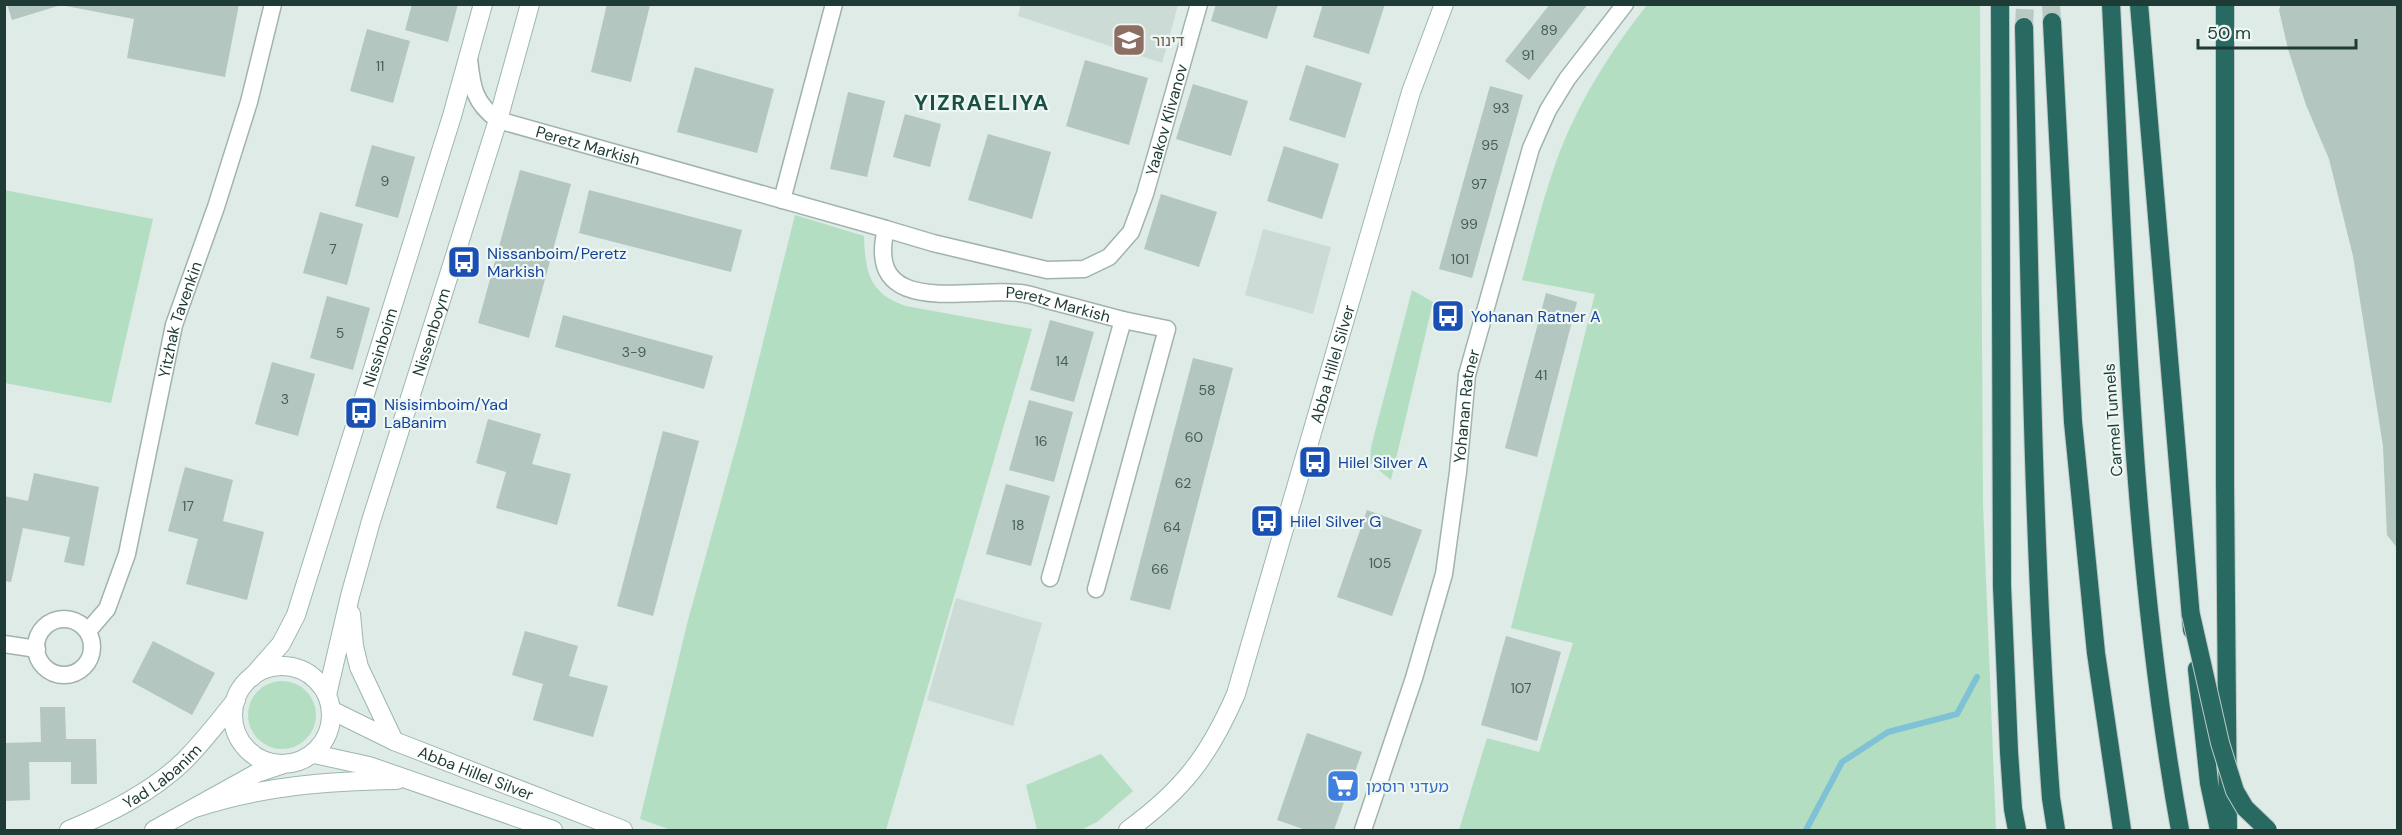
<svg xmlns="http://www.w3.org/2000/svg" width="2402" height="835" font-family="'DM Sans','Noto Sans Hebrew',sans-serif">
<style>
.built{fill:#ccdbd5}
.green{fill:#b4dec2}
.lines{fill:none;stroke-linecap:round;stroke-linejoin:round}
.stream{stroke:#80c2d5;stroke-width:6}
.building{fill:#b3c6bf}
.highway-tunnel{stroke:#b8c8c3;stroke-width:18;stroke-dasharray:18 9;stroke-linecap:butt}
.street-casing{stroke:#a1b3ae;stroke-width:19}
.secondary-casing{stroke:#9cb7af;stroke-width:20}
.highway-casing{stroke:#c0c8c7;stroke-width:20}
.street{stroke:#fff;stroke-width:16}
.secondary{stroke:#fff;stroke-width:18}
.highway{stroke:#286a61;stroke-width:18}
.highway-bridge-casing{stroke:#c0c8c7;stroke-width:20;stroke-linecap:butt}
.highway-bridge{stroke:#286a61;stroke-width:18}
.labels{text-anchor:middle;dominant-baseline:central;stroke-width:4.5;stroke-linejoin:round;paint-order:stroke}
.number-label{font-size:14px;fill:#435e58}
.education-label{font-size:16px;fill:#785e54;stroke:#eef7f3;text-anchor:start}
.street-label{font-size:16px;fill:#1e3b36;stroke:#eef7f3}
.transit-label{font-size:16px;fill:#164399;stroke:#eef7f3;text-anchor:start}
.shop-label{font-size:16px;fill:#366cbe;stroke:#eef7f3;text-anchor:start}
.district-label{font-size:22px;font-weight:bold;letter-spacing:1.5px;fill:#194f45;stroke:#eef7f3}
</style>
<rect width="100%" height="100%" fill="#deebe6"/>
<g class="built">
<path d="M1021 5V4L1178 5 1162 63 1018 16Z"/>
<path d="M1263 229 1331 247 1313 314 1245 295Z"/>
<path d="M956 598 1042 623 1013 726 927 700Z"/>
</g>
<g class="green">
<path d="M1647 5H1980L1983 504 1996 830H1459L1487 738 1539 752 1573 643 1511 628 1595 294 1522 280C1534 237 1544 193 1560 151 1581 98 1612 49 1647 5Z"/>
<path d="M4 190 153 219 111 403 5 383Z"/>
<path d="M795 215 864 236C865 271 869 294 906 306L1032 329 886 830H671L640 819 688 620 744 418Z"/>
<path d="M1412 290 1433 302 1391 480 1370 463 1371 447Z"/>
<circle cx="282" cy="715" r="34"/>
<path d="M1101 754 1133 791 1097 822 1081 830H1037L1026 785Z"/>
</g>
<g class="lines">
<path class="stream" d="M1806 830 1842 762 1888 732 1957 714 1977 677"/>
</g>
<g class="building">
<path d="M7 4H61V5L12 20Z"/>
<path d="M66 4H239L225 77 127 58 134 19 66 6Z"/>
<path d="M412 4H458L448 42 405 30Z"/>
<path d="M607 4 650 5 631 82 591 72Z"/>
<path d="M1216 4H1278L1267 39 1211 21Z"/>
<path d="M1323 4H1385L1369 54 1313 37Z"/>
<path d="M1550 4H1588L1529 80 1505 61Z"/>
<path d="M2281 4H2398V549L2387 535 2383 446 2353 256 2329 159 2306 105 2288 49 2279 10Z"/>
<path d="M367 29 410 41 393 103 350 91Z"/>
<path d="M1085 60 1148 78 1129 145 1066 126Z"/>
<path d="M1306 65 1362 83 1345 138 1289 120Z"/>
<path d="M695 67 774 89 757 153 677 132Z"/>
<path d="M1193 84 1248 101 1231 156 1176 139Z"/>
<path d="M1490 86 1523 95 1472 278 1439 269Z"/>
<path d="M848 92 885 101 867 177 830 169Z"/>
<path d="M905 114 941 124 930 167 893 157Z"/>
<path d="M988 134 1051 152 1032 219 968 200Z"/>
<path d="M372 145 415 157 398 218 355 206Z"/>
<path d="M1284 146 1339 164 1322 219 1267 201Z"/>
<path d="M520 170 571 184 529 338 478 323Z"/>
<path d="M589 190 742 230 731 272 579 233Z"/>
<path d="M1161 194 1217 212 1199 267 1144 249Z"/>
<path d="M320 212 363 224 347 285 303 273Z"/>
<path d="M1546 293 1577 302 1537 457 1505 448Z"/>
<path d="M327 296 370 308 353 370 310 358Z"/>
<path d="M563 315 713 356 704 389 555 347Z"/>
<path d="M1050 320 1094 332 1074 402 1030 390Z"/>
<path d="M1193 358 1233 368 1170 610 1130 600Z"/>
<path d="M272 362 315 374 298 436 255 424Z"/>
<path d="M1029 400 1073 412 1054 482 1009 470Z"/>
<path d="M488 419 541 434 532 464 571 474 557 525 496 508 506 472 476 463Z"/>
<path d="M663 431 699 441 653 616 617 606Z"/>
<path d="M185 467 233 480 223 521 264 532 247 600 186 584 198 539 168 531Z"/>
<path d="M34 473 99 487 84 566 64 562 70 537 23 528 11 582 4 581V496L28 501Z"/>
<path d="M1006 484 1050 496 1031 566 986 554Z"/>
<path d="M1367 510 1422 530 1392 616 1337 597Z"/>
<path d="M525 631 578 646 569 676 608 686 593 737 533 720 543 684 512 675Z"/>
<path d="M1506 636 1561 652 1537 741 1481 725Z"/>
<path d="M153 641 215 673 192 715 132 682Z"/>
<path d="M40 707H65L66 739H96L97 784H71V762H29L30 800 4 801V743L41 742Z"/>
<path d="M1307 733 1362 752 1334 830H1306L1277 820Z"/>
</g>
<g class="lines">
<g class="highway-tunnel">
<path d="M2051 4 2052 22"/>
<path d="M2024 27 2025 4"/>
</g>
<g class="street-casing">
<g id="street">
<path id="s1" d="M469 59C472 87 474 103 498 120L886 229C864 319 969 287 1020 293 1030 294 1041 298 1051 301 1075 307 1099 314 1123 320L1050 578"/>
<path d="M782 200 834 4"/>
<path id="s2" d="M886 229 933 243 1047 270 1084 269 1109 257 1131 232 1145 194 1199 4"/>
<path d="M1096 589 1167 329 1123 320"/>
<circle cx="64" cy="647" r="28"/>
<path id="s3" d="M88 631 107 609 127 554 174 325 216 207 249 102 273 4"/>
<path d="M4 644 37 649"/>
<path id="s4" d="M1363 830 1414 678 1444 574 1458 472 1467 375 1531 148 1548 110 1567 79 1625 4"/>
</g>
</g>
<g class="secondary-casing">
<g id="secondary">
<path d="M351 614 354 646 359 667 394 741"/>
<circle cx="282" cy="715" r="49"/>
<path id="s5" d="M252 677 281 644 296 615 452 116 483 4"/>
<path id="s6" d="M327 695 350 596 371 521 498 120 530 4"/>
<path id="s7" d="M331 710 394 741 623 830"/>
<path d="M314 754 369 766 553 830"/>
<path d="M195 808C262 786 327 781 397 780"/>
<path id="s8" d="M69 830C110 813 152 792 184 761 203 742 219 721 236 700"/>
<path d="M154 830 257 773 281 765"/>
<path id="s9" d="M1128 830C1183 790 1209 756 1236 694L1411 92 1444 4"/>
</g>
</g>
<g class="highway-casing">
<g id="highway">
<path d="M2000 4 2002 586 2009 752 2013 809 2017 830"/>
<path d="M2111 4C2125 280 2131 558 2180 830"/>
<path d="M2139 4 2192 630"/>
<path d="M2225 4V482L2228 830"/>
<path d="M2052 22 2073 422 2096 653 2122 830"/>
<path d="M2024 27C2030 284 2032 541 2051 798L2056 830"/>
<path d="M2197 669 2209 783 2219 830"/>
</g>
</g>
<use href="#street" class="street"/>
<use href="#secondary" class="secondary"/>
<use href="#highway" class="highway"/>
<g class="highway-bridge-casing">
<path id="highway-bridge" d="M2191 615 2220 743 2235 791 2245 808 2268 830"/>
</g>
<use href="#highway-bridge" class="highway-bridge"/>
</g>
<defs>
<g id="school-square" transform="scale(1.725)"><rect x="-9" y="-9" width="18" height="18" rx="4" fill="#8d6e63" stroke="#eef7f3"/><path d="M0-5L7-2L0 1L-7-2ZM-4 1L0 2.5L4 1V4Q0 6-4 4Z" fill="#fff"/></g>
<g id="bus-square" transform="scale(1.725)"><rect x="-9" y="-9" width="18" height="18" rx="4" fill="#1a4fb4" stroke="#eef7f3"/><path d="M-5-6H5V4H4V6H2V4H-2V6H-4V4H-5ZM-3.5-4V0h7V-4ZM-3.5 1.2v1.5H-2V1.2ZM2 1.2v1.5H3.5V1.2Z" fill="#fff"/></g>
<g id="supermarket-square" transform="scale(1.725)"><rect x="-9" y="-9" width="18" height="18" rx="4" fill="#3f7fe0" stroke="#eef7f3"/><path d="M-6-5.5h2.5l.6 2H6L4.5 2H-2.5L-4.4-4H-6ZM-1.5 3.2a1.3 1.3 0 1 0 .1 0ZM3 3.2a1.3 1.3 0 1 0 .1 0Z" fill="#fff"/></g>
</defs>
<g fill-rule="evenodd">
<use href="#school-square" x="1129" y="40"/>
<use href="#bus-square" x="464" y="262"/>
<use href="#bus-square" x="1448" y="316"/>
<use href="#bus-square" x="361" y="413"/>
<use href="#bus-square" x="1315" y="462"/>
<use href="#bus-square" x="1267" y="521"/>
<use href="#supermarket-square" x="1343" y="786"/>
</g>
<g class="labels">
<g class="number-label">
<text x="1549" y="30">89</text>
<text x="1528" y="55">91</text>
<text x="380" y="66">11</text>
<text x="1501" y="108">93</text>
<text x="1490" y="145">95</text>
<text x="385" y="181">9</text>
<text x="1479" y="184">97</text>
<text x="1469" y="224">99</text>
<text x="333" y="249">7</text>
<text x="1460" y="259">101</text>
<text x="340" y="333">5</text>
<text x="634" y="352">3-9</text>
<text x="1062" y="361">14</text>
<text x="1541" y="375">41</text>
<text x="1207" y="390">58</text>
<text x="285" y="399">3</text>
<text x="1194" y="437">60</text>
<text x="1041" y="441">16</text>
<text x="1183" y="483">62</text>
<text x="188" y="506">17</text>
<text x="1018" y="525">18</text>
<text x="1172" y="527">64</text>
<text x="1380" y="563">105</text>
<text x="1160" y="569">66</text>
<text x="1521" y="688">107</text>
</g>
<g class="education-label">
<text x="1152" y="40">דינור</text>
</g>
<g class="street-label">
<text stroke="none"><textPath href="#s2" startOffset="382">Yaakov Klivanov</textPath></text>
<text stroke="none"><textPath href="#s1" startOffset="164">Peretz Markish</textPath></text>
<text stroke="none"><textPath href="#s1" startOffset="696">Peretz Markish</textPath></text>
<text stroke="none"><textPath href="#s3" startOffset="328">Yitzhak Tavenkin</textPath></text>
<text stroke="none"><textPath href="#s6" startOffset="378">Nissenboym</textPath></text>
<text stroke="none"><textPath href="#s5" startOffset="357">Nissinboim</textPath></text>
<text stroke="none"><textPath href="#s9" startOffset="520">Abba Hillel Silver</textPath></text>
<text stroke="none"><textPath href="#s4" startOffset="438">Yohanan Ratner</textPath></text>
<text transform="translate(2113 420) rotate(-94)">Carmel Tunnels</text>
<text stroke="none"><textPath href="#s7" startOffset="158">Abba Hillel Silver</textPath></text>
<text stroke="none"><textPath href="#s8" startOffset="108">Yad Labanim</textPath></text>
</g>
<g class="transit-label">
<text x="487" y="253">Nissanboim/Peretz<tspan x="487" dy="18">Markish</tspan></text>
<text x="1471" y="316">Yohanan Ratner A</text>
<text x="384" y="404">Nisisimboim/Yad<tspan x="384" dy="18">LaBanim</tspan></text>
<text x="1338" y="462">Hilel Silver A</text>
<text x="1290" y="521">Hilel Silver G</text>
</g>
<g class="shop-label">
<text x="1366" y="786">מעדני רוסמן</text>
</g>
<g class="district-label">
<text x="982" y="102">YIZRAELIYA</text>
</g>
</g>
<rect width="2402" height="835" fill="none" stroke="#1e3b36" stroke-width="12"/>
<path d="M2198 39v9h158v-9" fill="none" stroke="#1e3b36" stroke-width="3"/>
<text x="2207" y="39" font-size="18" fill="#1e3b36" stroke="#eef7f3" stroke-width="4.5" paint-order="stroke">50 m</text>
</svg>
